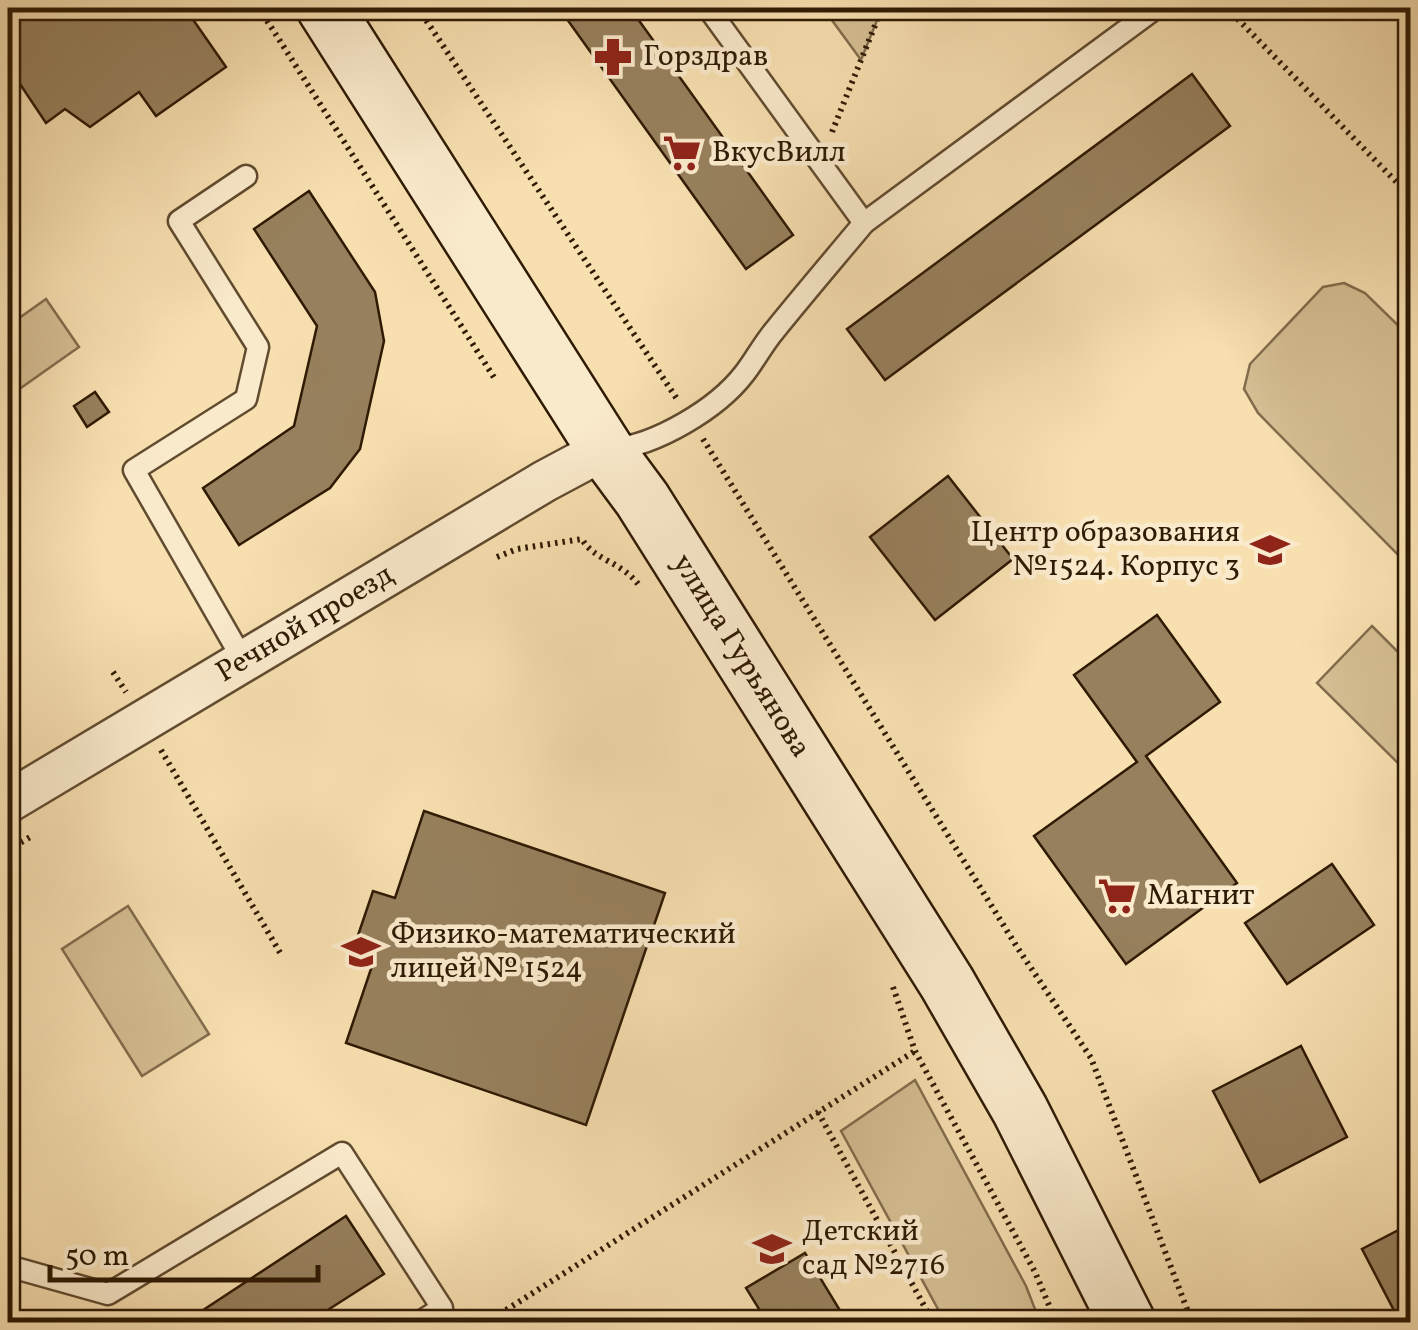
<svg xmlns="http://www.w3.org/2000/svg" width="1418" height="1330" font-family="Vollkorn,serif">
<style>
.green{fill:#d5be93;stroke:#826c4c;stroke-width:2.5}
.building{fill:#97805d;stroke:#2f1a04;stroke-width:2.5}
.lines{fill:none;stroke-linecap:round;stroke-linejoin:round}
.service-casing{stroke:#614b2f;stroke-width:25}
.minor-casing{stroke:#614b2f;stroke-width:45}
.secondary-casing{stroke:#2f1a04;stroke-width:60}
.path{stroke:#2f1a04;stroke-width:6;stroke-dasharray:2.5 5;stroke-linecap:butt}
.service{stroke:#faeacc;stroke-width:20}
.minor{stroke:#faeacc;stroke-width:40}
.secondary{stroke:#faeacc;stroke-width:55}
.labels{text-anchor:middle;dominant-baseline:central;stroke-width:9;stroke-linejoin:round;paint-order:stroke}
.poi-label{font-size:30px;fill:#2f1a04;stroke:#faeacc;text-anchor:start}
.street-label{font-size:30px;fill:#2f1a04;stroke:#faeacc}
</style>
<rect width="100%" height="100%" fill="#f7dfb0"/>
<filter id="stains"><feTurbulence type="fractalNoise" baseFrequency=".002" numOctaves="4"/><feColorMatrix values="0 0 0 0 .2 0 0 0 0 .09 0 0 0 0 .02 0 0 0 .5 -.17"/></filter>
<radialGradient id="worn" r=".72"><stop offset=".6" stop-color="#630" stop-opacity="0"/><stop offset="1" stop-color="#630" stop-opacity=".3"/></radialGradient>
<g class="green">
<path d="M823 8H882L861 60Z"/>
<path d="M1344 283 1365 293 1410 337V567L1258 413 1244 389 1250 364 1323 287Z"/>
<path d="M46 299 79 347 8 397V326Z"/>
<path d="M1372 626 1410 664V775L1317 683Z"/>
<path d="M128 906 209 1034 142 1076 62 949Z"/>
<path d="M915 1080 1026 1286 1040 1322H945L841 1131Z"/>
</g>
<g class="building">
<path d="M8 8H185L226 67 156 116 139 92 90 127 65 109 46 123 8 66Z"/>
<path d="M559 8H630L793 235 746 269Z"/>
<path d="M1192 74 1230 126 885 380 847 329Z"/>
<path d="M309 191 375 292 384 341 360 449 330 488 239 545 203 488 294 426 317 326 254 229Z"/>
<path d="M95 392 109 412 87 427 74 406Z"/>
<path d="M948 476 1013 559 935 620 870 537Z"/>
<path d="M1157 615 1220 702 1146 756 1237 883 1126 964 1034 836 1137 762 1074 675Z"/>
<path d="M424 811 665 893 586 1125 346 1043 373 963 351 956 373 891 395 898Z"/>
<path d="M1332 864 1374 925 1287 984 1245 923Z"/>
<path d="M1301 1046 1347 1137 1260 1182 1213 1091Z"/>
<path d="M346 1216 384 1274 309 1322H185Z"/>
<path d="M1410 1224V1322H1400L1362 1249Z"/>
<path d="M805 1253 847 1322H767L746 1288Z"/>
</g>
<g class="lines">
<g class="service-casing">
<g id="service">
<path d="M708 8 864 223 1156 8"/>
<path d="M613 449C656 445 717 409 744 374 755 360 763 344 775 330 804 294 834 259 864 223"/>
<path d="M243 660 134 470 246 399 258 347 179 221 246 176"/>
<path d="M8 1266 108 1294 342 1153 442 1308 420 1322"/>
</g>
</g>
<g class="minor-casing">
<path id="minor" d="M8 802 545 481 605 449"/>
</g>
<g class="secondary-casing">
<path id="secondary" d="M325 8 605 449 642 499 947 983 1020 1110 1127 1322"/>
</g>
<g class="path">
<path d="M259 8 495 379"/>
<path d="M418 8 677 399"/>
<path d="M976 8H979"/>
<path d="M1227 8 1410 196"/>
<path d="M832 132 882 8"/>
<path d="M703 439 1017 947 1091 1058 1192 1322"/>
<path d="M497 557 517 549 582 539C594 561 623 561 641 588"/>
<path d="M113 672 126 692"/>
<path d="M161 750 282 956"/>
<path d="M8 850 32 836"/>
<path d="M893 987 915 1051 1035 1272 1056 1322"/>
<path d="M818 1112 933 1322"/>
<path d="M487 1322 915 1051"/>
</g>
<use href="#service" class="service"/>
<use href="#minor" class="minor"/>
<use href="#secondary" class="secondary"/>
</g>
<defs>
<g id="pharmacy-bare" transform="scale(3)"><path d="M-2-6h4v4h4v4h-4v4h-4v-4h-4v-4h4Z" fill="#8f2418" stroke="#faeacc" stroke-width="2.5" paint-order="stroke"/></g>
<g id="supermarket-bare" transform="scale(3)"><path d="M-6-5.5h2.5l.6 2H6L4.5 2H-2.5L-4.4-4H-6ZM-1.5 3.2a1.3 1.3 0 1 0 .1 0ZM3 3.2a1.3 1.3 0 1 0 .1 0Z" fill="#8f2418" stroke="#faeacc" stroke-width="2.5" paint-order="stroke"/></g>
<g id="school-bare" transform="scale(3)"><path d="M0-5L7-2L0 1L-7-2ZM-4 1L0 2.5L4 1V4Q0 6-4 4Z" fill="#8f2418" stroke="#faeacc" stroke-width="2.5" paint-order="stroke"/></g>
</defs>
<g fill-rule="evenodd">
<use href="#pharmacy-bare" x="613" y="57"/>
<use href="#supermarket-bare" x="682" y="153"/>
<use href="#school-bare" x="1270" y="550"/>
<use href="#supermarket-bare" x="1117" y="896"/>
<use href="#school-bare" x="361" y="952"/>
<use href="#school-bare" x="772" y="1249"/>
</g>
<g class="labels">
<g class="poi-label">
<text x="643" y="57">Горздрав</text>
<text x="712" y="153">ВкусВилл</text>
<text x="1240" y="533" text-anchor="end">Центр образования<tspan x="1240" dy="34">№1524. Корпус 3</tspan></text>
<text x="1147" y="896">Магнит</text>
<text x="391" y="935">Физико-математический<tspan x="391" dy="34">лицей № 1524</tspan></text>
<text x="802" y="1232">Детский<tspan x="802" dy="34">сад №2716</tspan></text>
</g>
<g class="street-label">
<text transform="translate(305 624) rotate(-31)">Речной проезд</text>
<text transform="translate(741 656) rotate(58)">улица Гурьянова</text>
</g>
</g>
<rect width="1418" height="1330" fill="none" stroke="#f7dfb0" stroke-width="40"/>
<rect x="10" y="10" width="1398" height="1310" fill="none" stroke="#2f1a04" stroke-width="5"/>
<rect x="20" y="20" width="1378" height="1290" fill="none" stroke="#2f1a04" stroke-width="2.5"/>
<path d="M50 1265v15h268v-15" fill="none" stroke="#2f1a04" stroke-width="5"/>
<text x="65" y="1265" font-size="30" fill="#2f1a04" stroke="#faeacc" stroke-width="8" paint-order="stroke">50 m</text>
<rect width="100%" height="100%" filter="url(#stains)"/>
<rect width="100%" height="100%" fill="url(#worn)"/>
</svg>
